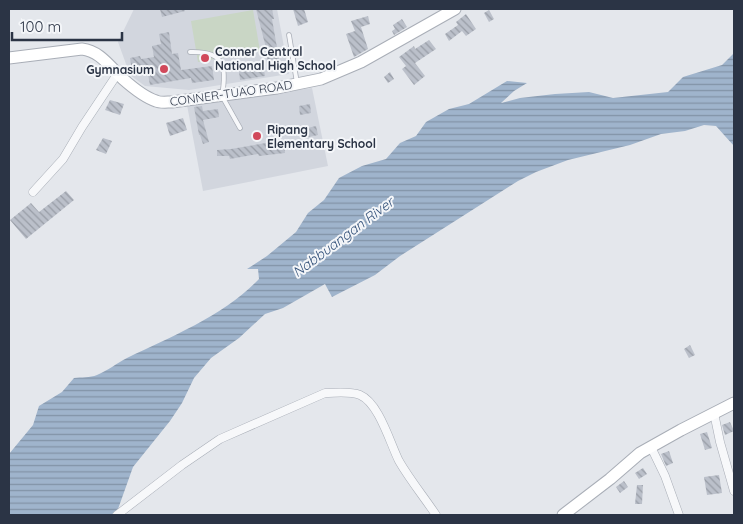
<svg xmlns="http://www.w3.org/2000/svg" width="743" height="524" font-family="Quicksand,sans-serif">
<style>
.built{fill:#d2d6de}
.park{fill:#c9d6c5}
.water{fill:url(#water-rules)}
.building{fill:url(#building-back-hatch)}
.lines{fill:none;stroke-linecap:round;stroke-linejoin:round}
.lane-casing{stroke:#a9aeb7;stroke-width:5.5}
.street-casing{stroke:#a9aeb7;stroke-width:9}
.secondary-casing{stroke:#a9aeb7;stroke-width:13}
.lane{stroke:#f7f8fa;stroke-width:4}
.street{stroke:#f7f8fa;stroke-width:8}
.secondary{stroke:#fff;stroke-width:11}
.poi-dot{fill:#d1495b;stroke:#f4f6f9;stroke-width:2}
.labels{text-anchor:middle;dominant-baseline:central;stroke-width:4;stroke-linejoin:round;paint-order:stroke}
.poi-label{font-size:12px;font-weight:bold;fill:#2b3445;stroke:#f4f6f9;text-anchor:start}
.street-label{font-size:12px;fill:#2b3445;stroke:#f4f6f9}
.water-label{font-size:14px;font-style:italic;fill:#34527a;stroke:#f4f6f9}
</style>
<defs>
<pattern id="water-rules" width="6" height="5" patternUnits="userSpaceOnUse" patternTransform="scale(1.25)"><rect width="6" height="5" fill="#9fb4cc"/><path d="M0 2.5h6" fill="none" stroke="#8293a7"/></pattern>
<pattern id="building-back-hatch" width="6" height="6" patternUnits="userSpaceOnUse" patternTransform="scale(1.25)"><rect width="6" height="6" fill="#bbc0ca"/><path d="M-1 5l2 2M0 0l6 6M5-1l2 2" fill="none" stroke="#989da6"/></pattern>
</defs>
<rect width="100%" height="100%" fill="#e4e7ec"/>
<g class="built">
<path d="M134 9H277L289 74 189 90 145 86 130 75 118 42Z"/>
<path d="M312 88 328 166 203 191 187 105Z"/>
</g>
<path class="park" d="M253 10 260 51 198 62 191 21Z"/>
<path class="water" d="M734 53V146L716 126 704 125 685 131 661 134 630 145 568 160 536 172 518 181 400 256 375 275 332 297 325 284 283 308 265 314 239 338 211 358 194 378 182 403 170 421 133 467 118 509 111 515H9V454L33 425 39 406 62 392 74 378C81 377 90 378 97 375 107 371 117 363 127 358 171 337 225 315 259 279L258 269H247L267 256 296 232 308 213 324 200 339 178 362 166 386 159 400 143 416 136 426 122 449 109 469 104 507 81 527 83 514 91 501 103 520 98 555 94 589 92 613 98 668 92 683 77 722 65Z"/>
<g class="building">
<path d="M160 9H184L185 11 162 17Z"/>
<path d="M256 9H272L274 19H272L280 65 268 67 265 44Z"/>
<path d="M293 9H304L308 22 298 26Z"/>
<path d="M489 10 494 19 489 22 484 13Z"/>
<path d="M466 14 476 29 466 36 462 31 449 41 445 34 458 25 456 22Z"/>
<path d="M368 16 370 24 361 27 368 49 354 57 346 34 355 31 351 21Z"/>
<path d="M402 19 407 27 394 35 392 31 395 29 393 25Z"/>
<path d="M169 32 172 54 178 53 181 70 212 66 214 80 192 83 191 78 150 85 147 69 132 71 130 58 140 56 141 59 154 57 152 46 161 44 159 34Z"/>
<path d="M429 40 436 49 415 63 425 76 414 85 402 69 406 66 399 57 414 46 415 49Z"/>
<path d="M263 64 265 76 240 80 239 71H242V68Z"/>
<path d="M390 72 394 79 388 83 384 77Z"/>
<path d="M110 100 124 104 120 115 105 110Z"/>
<path d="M310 104 311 113 300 115 299 106Z"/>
<path d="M202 106 203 111 218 109 219 117 203 120 209 142 203 144 200 135H199L194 107Z"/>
<path d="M183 118 187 130 170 136 166 123Z"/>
<path d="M316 126 318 135 304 138 303 129Z"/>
<path d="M103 138 112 141 106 154 96 150Z"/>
<path d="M284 140 285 153 259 156 258 154 230 159 229 156H217V150L231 149Z"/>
<path d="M66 191 74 200 26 239 10 220 31 203 39 212Z"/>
<path d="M690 345 695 355 689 358 684 349Z"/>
<path d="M730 422 734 431 725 435 722 425Z"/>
<path d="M707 432 712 448 705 450 700 434Z"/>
<path d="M669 451 673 463 666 466 661 454Z"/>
<path d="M643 468 647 474 639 479 635 473Z"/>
<path d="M719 475 722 493 707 495 704 477Z"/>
<path d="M624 481 628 487 620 493 616 487Z"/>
<path d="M637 485H643L642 504H635Z"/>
</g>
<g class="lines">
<g class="lane-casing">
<g id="lane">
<path d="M289 35 297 83"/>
<path d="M190 52C225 51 227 66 222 96L240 128"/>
</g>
</g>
<g class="street-casing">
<g id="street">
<path d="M33 192 63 159 82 127 118 73"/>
<path d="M714 413 720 442 734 491"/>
<path d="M651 447 665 476 679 515"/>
<path d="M117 515 182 465 220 439 325 393C336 393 350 391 360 395 379 403 390 443 399 461 410 480 424 497 436 515"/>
</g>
</g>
<g class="secondary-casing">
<g id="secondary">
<path d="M9 58 82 49C100 51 110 67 123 79 132 87 144 97 156 101 160 103 167 102 172 102L277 88 321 79 361 62 455 9"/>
<path d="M563 515 610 479 640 453 681 430 734 403"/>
</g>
</g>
<use href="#lane" class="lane"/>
<use href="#street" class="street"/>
<use href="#secondary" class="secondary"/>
</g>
<g class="poi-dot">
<circle cx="205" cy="58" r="5"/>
<circle cx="164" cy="69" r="5"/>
<circle cx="257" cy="136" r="5"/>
</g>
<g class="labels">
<g class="poi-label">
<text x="215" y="51">Conner Central<tspan x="215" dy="14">National High School</tspan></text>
<text x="154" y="69" text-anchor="end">Gymnasium</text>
<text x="267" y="129">Ripang<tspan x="267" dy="14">Elementary School</tspan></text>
</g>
<g class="street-label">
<text transform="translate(231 93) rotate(-8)">CONNER-TUAO ROAD</text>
</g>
<g class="water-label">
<text transform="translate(343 237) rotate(-37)">Nabbuangan River</text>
</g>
</g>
<rect width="743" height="524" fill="none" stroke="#2b3445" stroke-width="20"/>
<path d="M12 32v8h110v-8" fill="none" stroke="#2b3445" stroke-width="2.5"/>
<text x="20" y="32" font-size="15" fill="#2b3445" stroke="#f4f6f9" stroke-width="4" paint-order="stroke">100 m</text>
</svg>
